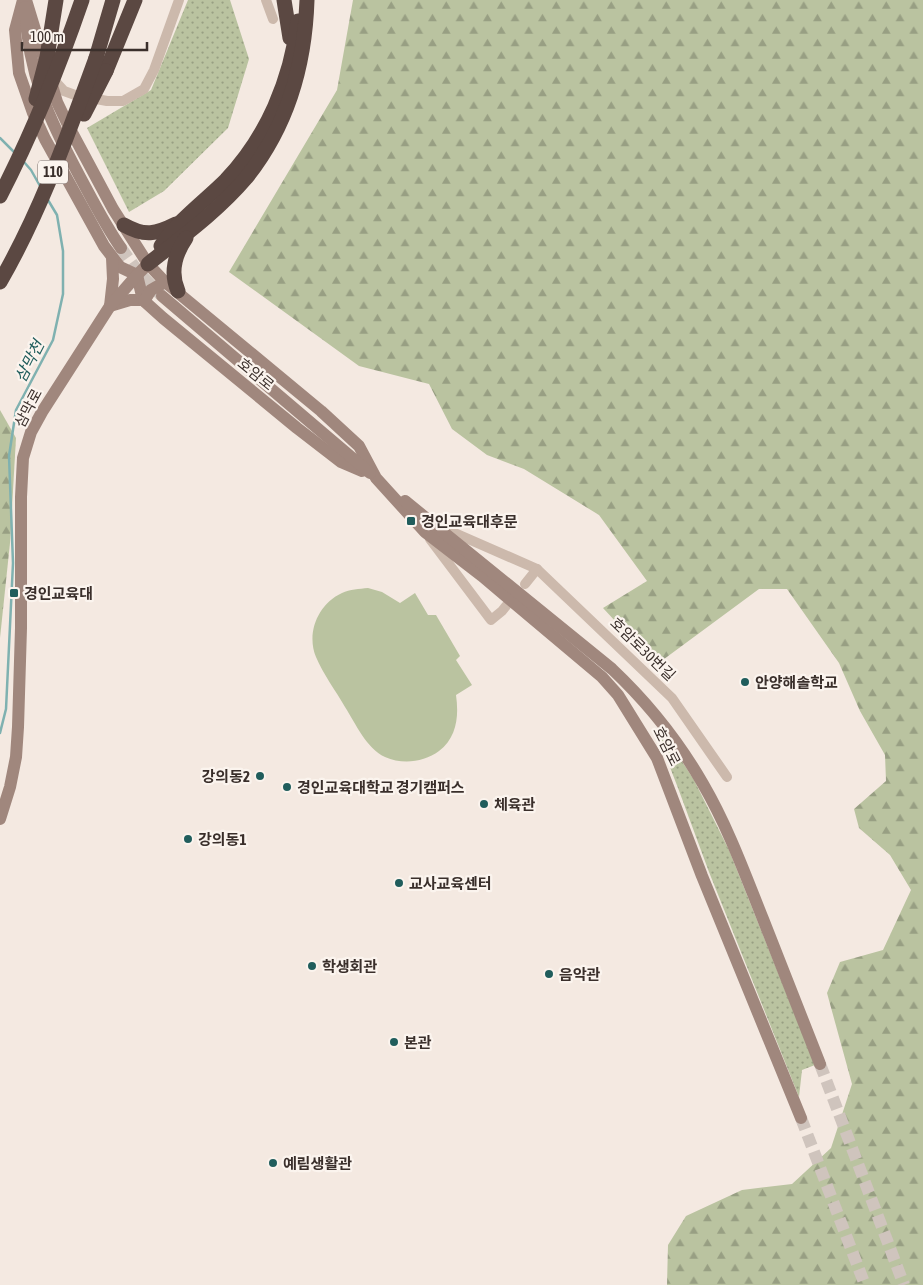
<svg xmlns="http://www.w3.org/2000/svg" width="923" height="1285" font-family="'Asap Condensed','Noto Sans KR',sans-serif">
<style>
.grass{fill:url(#grass-dots)}
.forest{fill:url(#forest-firs)}
.pitch{fill:#bac3a0}
.lines{fill:none;stroke-linecap:round;stroke-linejoin:round}
.stream{stroke:#7fb1b0;stroke-width:2.5}
.secondary-tunnel{stroke:#cfc4bd;stroke-width:12;stroke-dasharray:12 6;stroke-linecap:butt}
.street{stroke:#ccb9ac;stroke-width:10}
.secondary{stroke:#a0877d;stroke-width:12}
.highway{stroke:#5b4842;stroke-width:15}
.highway-bridge{stroke:#5b4842;stroke-width:15}
.poi-dot{fill:#205d5c;stroke:#fbf4ee;stroke-width:2}
.labels{text-anchor:middle;dominant-baseline:central;stroke-width:4.5;stroke-linejoin:round;paint-order:stroke}
.shield{fill:#fbf4ee;stroke:#746a66;stroke-width:1}
.shield-label{font-size:14px;font-weight:bold;fill:#3a2f2b}
.street-label{font-size:15px;fill:#3a2f2b;stroke:#fbf4ee}
.poi-label{font-size:15px;font-weight:bold;fill:#3a2f2b;stroke:#fbf4ee;text-anchor:start}
.water-label{font-size:16px;font-style:italic;fill:#205d5c;stroke:#fbf4ee}
</style>
<defs>
<pattern id="grass-dots" width="8" height="8" patternUnits="userSpaceOnUse" patternTransform="scale(1.25)"><rect width="8" height="8" fill="#bac3a0"/><path d="M2 2h.1M6 6h.1" fill="none" stroke="#989f83" stroke-width="1.8" stroke-linecap="round"/></pattern>
<pattern id="forest-firs" width="22" height="20" patternUnits="userSpaceOnUse" patternTransform="scale(1.25)"><rect width="22" height="20" fill="#bac3a0"/><path d="M5 1l3.5 6h-7zM16 11l3.5 6h-7z" fill="#989f83"/></pattern>
</defs>
<rect width="100%" height="100%" fill="#f4e9e1"/>
<g class="grass">
<path d="M188 0H230L249 59 228 128 164 191 129 212 87 128 151 90Z"/>
<path d="M660 733 667 738 694 780 729 850 815 1065 802 1070 799 1097 709 872 678 788 666 757 658 743 656 734Z"/>
</g>
<g class="forest">
<path d="M353 0H923V1285H667L668 1245 686 1216 742 1190 792 1184 831 1148 852 1084 827 993 840 962 883 950 911 890 890 855 859 828 854 809 886 781 885 755 860 711 839 663 787 589H759L656 665 603 608 647 581 599 515 524 469 487 455 452 429 429 384 359 366 229 272 337 90Z"/>
<path d="M0 410 16 438 10 543 0 638Z"/>
</g>
<path class="pitch" d="M368 588 382 592 400 603 415 593 428 615H436L460 656 456 660 472 685 456 695C459 716 457 737 439 751 424 762 403 765 385 757 366 748 356 724 345 707 336 691 323 674 316 657 306 633 318 604 342 593 350 589 359 589 368 588Z"/>
<g class="lines">
<g class="stream">
<path d="M0 138 15 153"/>
<path d="M24 162 31 170 40 186"/>
<path d="M0 733 6 709 13 563 9 456 16 410 53 340 63 294V251L57 215 48 200"/>
</g>
<g class="secondary-tunnel">
<path d="M121 248 139 273 161 295"/>
<path d="M820 1064 904 1285"/>
<path d="M801 1118 865 1285"/>
</g>
<g class="street">
<path d="M266 0 273 19"/>
<path d="M51 77 64 91 75 95 107 101H123L144 89 154 70 179 0"/>
<path d="M441 527 537 569 672 698 727 777"/>
<path d="M430 539 491 620 502 611 506 606"/>
<path d="M525 584 537 569"/>
</g>
<g class="secondary">
<path d="M23 0 15 30 19 73 33 113 45 139 104 246 120 267 137 275"/>
<path d="M26 0 57 102 68 125 113 209 148 264 165 282 321 411 359 446 376 478 425 532 482 576 602 677 618 695 657 758 702 876 801 1118"/>
<path d="M25 7C28 75 49 119 80 177 93 201 105 225 121 248"/>
<path d="M112 258 113 279 110 306 130 300H143"/>
<path d="M137 275 143 300 163 318 297 428 341 462 362 471"/>
<path d="M162 296 370 473"/>
<path d="M144 301 151 290 165 282"/>
<path d="M405 501 612 669C648 703 679 742 703 784 728 827 745 874 763 919 782 968 801 1016 820 1064"/>
<path d="M0 819 10 787 16 757 18 727 21 628V497L23 458 31 432 42 412 110 306 137 275 148 264"/>
</g>
<g class="highway">
<path d="M284 0 290 38"/>
<path d="M96 58 113 0"/>
<path d="M106 71 135 0"/>
<path d="M124 225C145 237 156 234 176 224"/>
<path d="M161 246C177 221 205 201 226 180 267 137 291 80 298 21"/>
<path d="M148 264C182 237 218 211 246 178 287 127 305 65 307 0"/>
<path d="M178 291C170 273 175 254 186 238"/>
</g>
<g class="highway-bridge">
<path d="M36 99 47 57 56 0"/>
<path d="M84 114 106 71"/>
<path d="M0 196C33 132 59 67 82 0"/>
<path d="M0 282C41 211 68 134 96 58"/>
</g>
</g>
<g class="poi-dot">
<rect x="406" y="516" width="10" height="10" rx="2.5"/>
<rect x="9" y="588" width="10" height="10" rx="2.5"/>
<circle cx="745" cy="682" r="5"/>
<circle cx="260" cy="776" r="5"/>
<circle cx="287" cy="787" r="5"/>
<circle cx="484" cy="804" r="5"/>
<circle cx="188" cy="839" r="5"/>
<circle cx="399" cy="883" r="5"/>
<circle cx="312" cy="966" r="5"/>
<circle cx="549" cy="974" r="5"/>
<circle cx="394" cy="1042" r="5"/>
<circle cx="273" cy="1163" r="5"/>
</g>
<g class="labels">
<rect class="shield" x="38" y="160.5" width="30" height="23" rx="4"/>
<g class="shield-label">
<text x="53" y="172">110</text>
</g>
<g class="street-label">
<text transform="translate(256 374) rotate(39)">호암로</text>
<text transform="translate(28 408) rotate(-62)">삼막로</text>
<text transform="translate(643 649) rotate(44)">호암로30번길</text>
<text transform="translate(667 746) rotate(63)">호암로</text>
</g>
<g class="poi-label">
<text x="421" y="521">경인교육대후문</text>
<text x="24" y="593">경인교육대</text>
<text x="755" y="682">안양해솔학교</text>
<text x="250" y="776" text-anchor="end">강의동2</text>
<text x="297" y="787">경인교육대학교 경기캠퍼스</text>
<text x="494" y="804">체육관</text>
<text x="198" y="839">강의동1</text>
<text x="409" y="883">교사교육센터</text>
<text x="322" y="966">학생회관</text>
<text x="559" y="974">음악관</text>
<text x="404" y="1042">본관</text>
<text x="283" y="1163">예림생활관</text>
</g>
<g class="water-label">
<text transform="translate(29 361) rotate(-63)">삼막천</text>
</g>
</g>
<path d="M22 42v8h125v-8" fill="none" stroke="#3a2f2b" stroke-width="2.5"/>
<text x="30" y="42" font-size="15" fill="#3a2f2b" stroke="#fbf4ee" stroke-width="4" paint-order="stroke">100 m</text>
</svg>
